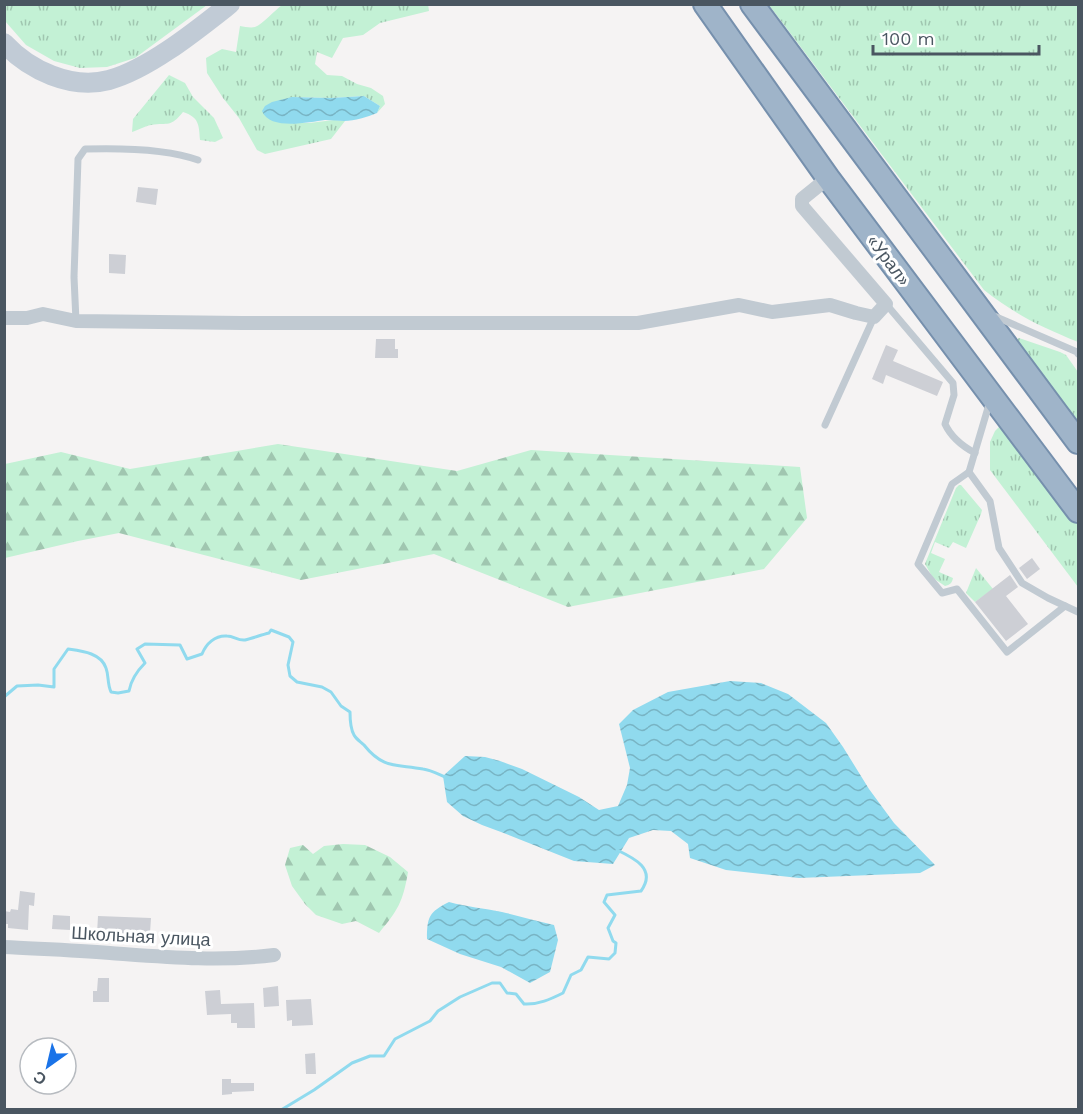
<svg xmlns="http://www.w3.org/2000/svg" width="1083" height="1114" font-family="'Work Sans',sans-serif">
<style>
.grass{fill:url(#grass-tufts)}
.forest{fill:url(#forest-firs)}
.water{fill:url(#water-waves)}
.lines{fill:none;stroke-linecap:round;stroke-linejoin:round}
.stream{stroke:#90daee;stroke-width:3}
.building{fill:#cdcfd5}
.trunk-casing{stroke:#7690ad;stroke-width:26}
.service{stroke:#c1cad2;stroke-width:7}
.minor{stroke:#c1cad2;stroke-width:14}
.secondary{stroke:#c1cbd6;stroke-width:20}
.trunk{stroke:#9fb4c9;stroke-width:22}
.labels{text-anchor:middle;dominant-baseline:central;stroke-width:6;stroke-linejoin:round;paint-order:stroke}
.street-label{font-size:18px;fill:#4a5661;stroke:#fff}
</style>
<defs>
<pattern id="grass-tufts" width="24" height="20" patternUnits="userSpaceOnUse" patternTransform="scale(1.5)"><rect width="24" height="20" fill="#c3f1d5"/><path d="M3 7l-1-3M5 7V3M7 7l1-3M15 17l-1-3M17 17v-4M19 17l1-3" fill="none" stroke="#a0c6b0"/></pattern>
<pattern id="forest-firs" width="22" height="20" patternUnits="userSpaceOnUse" patternTransform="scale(1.5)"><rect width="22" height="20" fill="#c3f1d5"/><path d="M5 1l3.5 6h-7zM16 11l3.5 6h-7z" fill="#a0c6b0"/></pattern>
<pattern id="water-waves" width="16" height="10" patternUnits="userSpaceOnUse" patternTransform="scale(1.5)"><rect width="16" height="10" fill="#90daee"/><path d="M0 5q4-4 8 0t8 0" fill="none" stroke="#78b4c4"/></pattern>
</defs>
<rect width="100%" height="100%" fill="#f5f3f3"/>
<g class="grass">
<path d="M428 4 429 11 380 23 363 35 343 38 332 58 317 52 315 64 327 75 342 76 357 84 371 88 383 96 385 104 377 113 380 106 364 96 331 98 292 97 280 123H309L334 120 345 121 331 139 265 154 257 150 239 118 223 98 207 73 206 58 222 49 236 52 240 26C245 27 251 28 255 27 263 24 275 10 282 5Z"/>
<path d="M4 5 5 4 207 5 135 58 107 67 80 68 54 61 26 45 5 21Z"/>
<path d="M769 5H1078V342C1041 327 1016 315 984 290Z"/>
<path d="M169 75 185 83 193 97 214 118 223 138 215 142 200 140C199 125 199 117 183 112 170 128 169 122 151 125 145 126 138 130 132 132L133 119Z"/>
<path d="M1019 338 1060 352 1066 355 1078 372V428L1015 340Z"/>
<path d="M1001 425 1078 521V587L990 470V442L995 431Z"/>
<path d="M959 485H961L982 510 981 514 966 548 953 542 949 548 935 542 931 553 945 559 939 572 953 578C952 583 950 585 945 586L933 578 925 564 956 488Z"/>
<path d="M976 568 993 589 975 602 966 593Z"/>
</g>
<g class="forest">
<path d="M278 444 457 471 531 450 800 467 807 518 764 569 568 607 434 554 301 580 119 533 78 541 5 558V464L61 452 130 469Z"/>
<path d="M343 844 365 845 390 857 408 872C403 902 398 910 379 933L356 921 342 924 316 915 305 904 292 886 285 865 290 848 303 845 313 854 324 846Z"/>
</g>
<g class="water">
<path d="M364 96 380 106 377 113C367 117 355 121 344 121 338 121 332 120 325 120 309 122 270 131 262 111L265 106 272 102 292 97 331 98Z"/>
<path d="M730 681 761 683 788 694 826 723 843 747 869 789 894 823 935 865 920 873 799 878 726 870 690 858 688 844 671 831 653 830 629 838 613 864 574 861 501 832 482 825 463 816 447 802 443 776 465 756 485 757 500 761 522 769 579 797 599 810 618 806 627 785 630 768 619 724 633 710 668 692Z"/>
<path d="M449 902C467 907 484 908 502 912 520 916 537 921 554 925L558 940 550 972 530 983 501 967 460 954 427 939C427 917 429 912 449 902Z"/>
</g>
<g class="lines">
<g class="stream">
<path d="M4 697 17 686 38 685 54 687V669L68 649C82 651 101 653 106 668 109 676 107 683 111 692L118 693 129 691C131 680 137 671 145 663L137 649 145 644 180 645 187 659 202 654C206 644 215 635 227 636 234 636 238 641 245 640 253 638 261 635 269 633L271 630 289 637 293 642 288 665 290 676 297 682 322 687 331 692 341 706 350 712C350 719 350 728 354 735 356 739 361 742 364 745 383 769 396 764 423 769 431 770 438 774 445 777"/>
<path d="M281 1110 314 1090 352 1063 370 1056H384L395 1039 430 1021 438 1011 460 997 492 983H500L507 993 516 994 524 1004C538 1005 551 999 563 993L571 975 581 970 588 957 609 959 615 953 616 943 613 941 608 928 615 915 604 902 607 895 641 891C657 869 634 858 617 850"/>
</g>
</g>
<g class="building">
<path d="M138 187 158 189 156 205 136 202Z"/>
<path d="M109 254 126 255 125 274 109 273Z"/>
<path d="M376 339H395V349H398V358H375Z"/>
<path d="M886 345 898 350 893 361 943 382 937 396 886 375 883 384 872 379Z"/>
<path d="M1032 558 1040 569 1027 579 1019 568Z"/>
<path d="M1010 575 1018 587 1006 596 1028 624 1006 641 975 602Z"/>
<path d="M20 891 35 893 34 906 29 905 28 930 8 928V924H4V911L10 912 11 909 18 910Z"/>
<path d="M53 915 70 916V930L52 929Z"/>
<path d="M98 916 151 918 150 933H146V936L97 934Z"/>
<path d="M98 978H109V1002H93V991H97Z"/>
<path d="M278 986 279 1006 264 1007 263 988Z"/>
<path d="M220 990 221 1004 254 1003 255 1028H237V1023H231V1014L207 1015 205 991Z"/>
<path d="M311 999 313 1025 292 1026V1020L287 1021 286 1000Z"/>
<path d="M315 1053 316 1074H306L305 1054Z"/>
<path d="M222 1079H231V1083H254V1091L232 1092V1094L222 1095Z"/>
</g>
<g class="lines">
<g class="trunk-casing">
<g id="trunk">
<path d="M705 4 828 178 1078 511"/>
<path d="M752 4 1078 442"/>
</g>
</g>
<g class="service">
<path d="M886 304 953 383 954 395 945 424C951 437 962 446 975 453"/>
<path d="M994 316 1077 352 1078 354"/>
<path d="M76 321 74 277 78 159 85 149C119 148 165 148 198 160"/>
<path d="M990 401 969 472 990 501 999 548 1022 583 1048 598 1078 612"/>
<path d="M825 425 874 317"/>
<path d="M969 472 952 484 918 564 942 593 957 589 1007 652 1065 606"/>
</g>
<g class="minor">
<path d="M4 318H27L43 314 76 321 242 323H638L739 305 772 312 830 305 856 313 874 317 886 304 802 206V199L828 178"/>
<path d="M4 947C40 949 75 950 110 953 165 957 219 962 274 955"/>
</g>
<path class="secondary" d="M4 43C29 70 71 90 109 80 149 69 197 30 230 4"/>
<use href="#trunk" class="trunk"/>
</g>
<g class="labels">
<g class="street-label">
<text transform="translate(889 260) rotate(53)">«Урал»</text>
<text transform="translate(141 936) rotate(3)">Школьная улица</text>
</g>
</g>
<rect width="1083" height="1114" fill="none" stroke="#4a5661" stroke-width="12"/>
<g transform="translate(48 1066) rotate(214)"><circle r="28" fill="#ffffff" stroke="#b7bbc0" stroke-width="1.5"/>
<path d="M0-4.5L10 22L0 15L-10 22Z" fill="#1a73e8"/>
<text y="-9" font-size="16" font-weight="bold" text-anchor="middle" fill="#4a5661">С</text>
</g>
<path d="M873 45v9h166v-9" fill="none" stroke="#4a5661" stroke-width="3"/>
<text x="882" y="45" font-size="18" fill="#4a5661" stroke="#ffffff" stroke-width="4.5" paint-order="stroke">100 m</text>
</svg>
